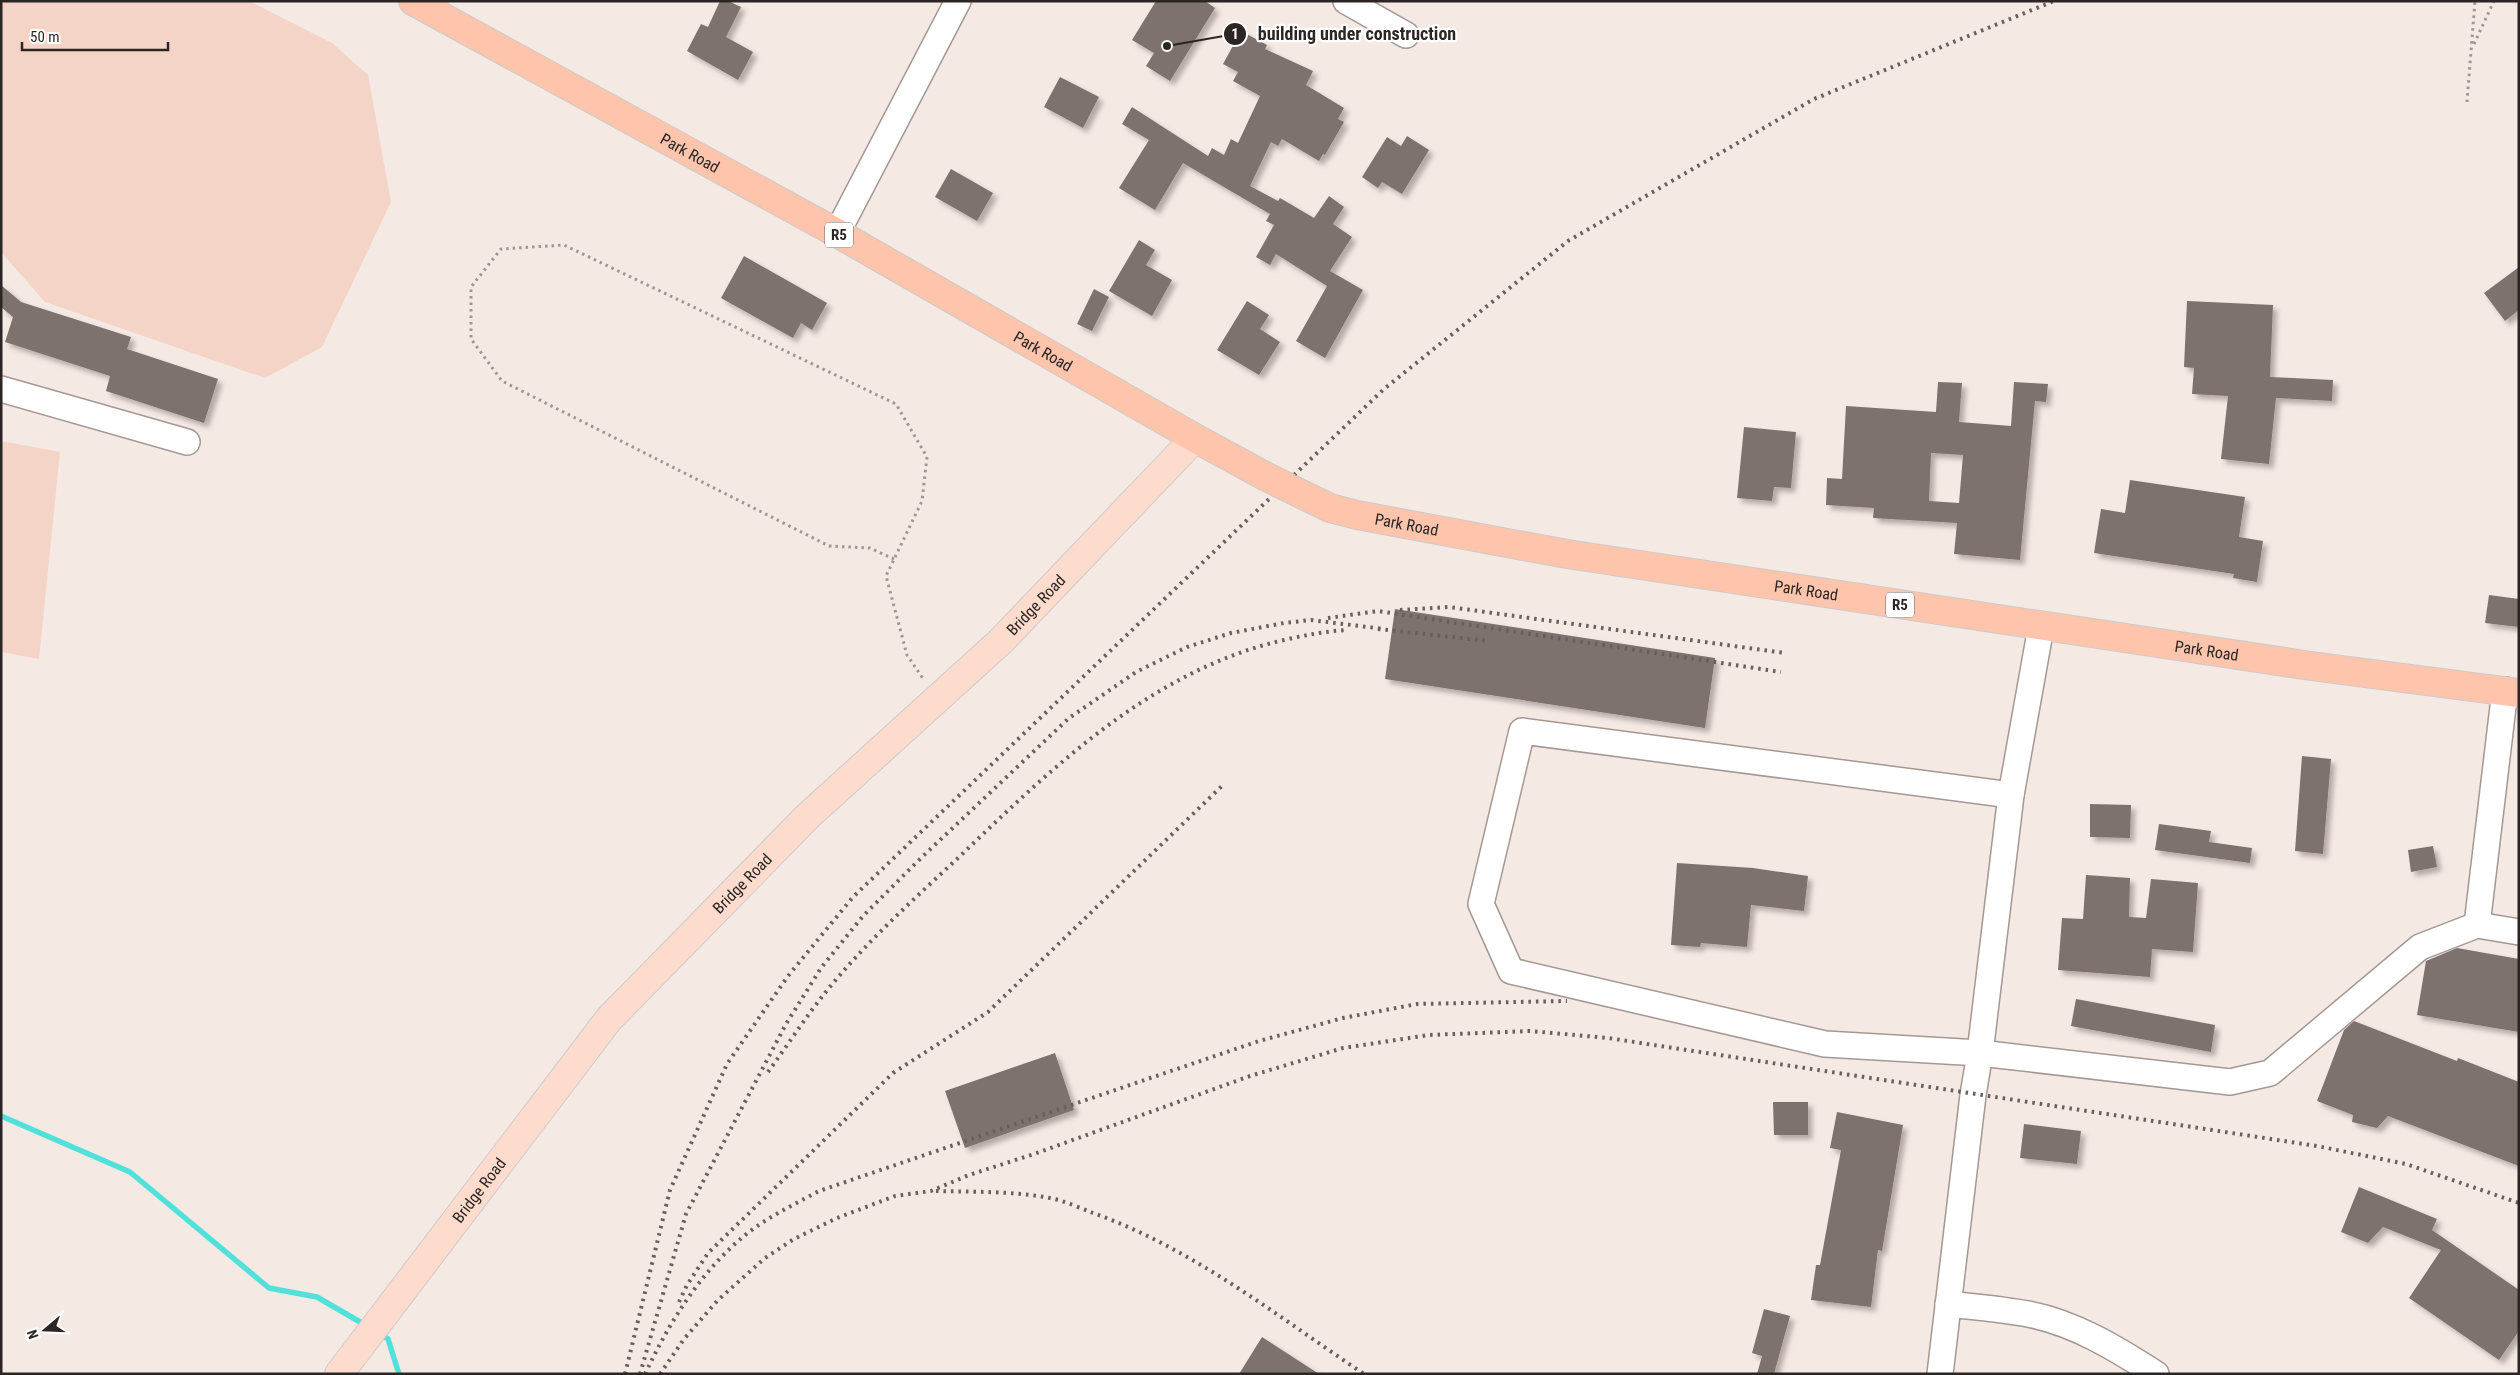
<svg xmlns="http://www.w3.org/2000/svg" width="2520" height="1375" font-family="'Roboto Condensed',sans-serif">
<style>
.green{fill:#f4d4c7}
.lines{fill:none;stroke-linecap:round;stroke-linejoin:round}
.stream{stroke:#51e1da;stroke-width:5.5}
.building{fill:#7d726e;fill-rule:evenodd;filter:url(#shadow)}
.minor-casing{stroke:#a49894;stroke-width:28}
.major-casing{stroke:#cccbca;stroke-width:30}
.highway-casing{stroke:#cccbca;stroke-width:30}
.path{stroke:#a09794;stroke-width:3;stroke-dasharray:2.5 4;stroke-linecap:butt}
.minor{stroke:#fff;stroke-width:25}
.major{stroke:#fedccd;stroke-width:28}
.highway{stroke:#fec4ac;stroke-width:28}
.rail{stroke:#665f5c;stroke-width:4;stroke-dasharray:2.5 5;stroke-linecap:butt}
.highway-bridge-casing{stroke:#cccbca;stroke-width:30;stroke-linecap:butt}
.highway-bridge{stroke:#fec4ac;stroke-width:28}
.labels{text-anchor:middle;dominant-baseline:central;stroke-width:4.5;stroke-linejoin:round;paint-order:stroke}
.shield{fill:#fff;stroke:#6b6766;stroke-width:1}
.shield-label{font-size:15px;font-weight:bold;fill:#2b2624}
.street-label{font-size:16px;fill:#2b2624;stroke:#fff}
.leader{fill:none;stroke:#2b2624;stroke-width:2}
.callout-dot{fill:#2b2624;stroke:#fff;stroke-width:2}
.mark-label{font-size:15px;text-anchor:middle;font-weight:bold;fill:#fff}
.callout-label{font-size:18px;text-anchor:middle;font-weight:bold;fill:#2b2624;stroke:#fff;stroke-width:4.5;stroke-linejoin:round;paint-order:stroke}
</style>
<defs>
<filter id="shadow"><feDropShadow dx="4.5" dy="4.5" stdDeviation="2.5" flood-color="#0004"/></filter>
</defs>
<rect width="100%" height="100%" fill="#f5e9e4"/>
<g class="green">
<path d="M1 1H249L332 43 368 75 391 202 322 347 265 378 45 302 1 252Z"/>
<path d="M1 441 60 452 39 659 1 652Z"/>
</g>
<g class="lines">
<g class="stream">
<path d="M1 1116 130 1172 269 1288 317 1297 367 1326"/>
<path d="M379 1333 388 1339 399 1374"/>
</g>
</g>
<g class="building">
<path d="M720 1H728L741 7 726 37 753 52 738 80 687 51 701 24 708 27Z"/>
<path d="M1156 1H1205L1215 8 1170 81 1146 66 1154 53 1132 40Z"/>
<path d="M1241 31 1267 45 1265 49 1313 71 1306 85 1344 108 1338 119 1344 122 1325 155 1323 154 1319 161 1282 139 1278 146 1271 142 1250 186 1278 201 1280 198 1314 218 1329 196 1344 207 1333 224 1352 237 1330 271 1363 290 1325 358 1296 341 1327 286 1276 254 1270 265 1256 257 1274 225 1266 221 1270 214 1183 163 1155 210 1119 188 1149 140 1122 124 1132 107 1208 156 1212 148 1224 155 1231 139 1238 143 1260 96 1233 81 1238 72 1223 64Z"/>
<path d="M1060 77 1099 97 1083 128 1044 107Z"/>
<path d="M1407 136 1429 150 1402 194 1382 182 1378 188 1362 177 1387 137 1401 146Z"/>
<path d="M951 169 993 193 977 221 935 197Z"/>
<path d="M1139 240 1155 250 1146 265 1172 280 1152 316 1109 291Z"/>
<path d="M744 256 827 303 812 330 801 323 793 338 721 298Z"/>
<path d="M2519 267V310L2505 321 2484 293Z"/>
<path d="M1 285 21 302 131 337 127 349 218 379 204 423 106 391 110 376 5 342 13 317 1 307Z"/>
<path d="M1094 289 1109 297 1092 331 1077 324Z"/>
<path d="M1247 301 1269 315 1260 329 1280 342 1259 375 1217 350Z"/>
<path d="M2187 301 2273 305 2270 377 2333 380 2332 401 2276 398 2269 464 2221 459 2228 396 2192 394 2194 368 2184 367Z"/>
<path d="M1938 382 1962 383 1959 422 2011 426 2014 382 2048 384 2046 402 2035 401 2020 560 1954 554 1957 523 1873 518 1874 508 1826 505 1827 478 1842 479 1846 406 1936 412ZM1931 453 1963 455 1959 503 1929 501Z"/>
<path d="M1744 427 1796 432 1791 488 1774 487 1772 501 1737 498Z"/>
<path d="M2130 480 2245 497 2239 537 2263 541 2257 582 2233 578 2234 574 2094 553 2101 509 2125 513Z"/>
<path d="M2489 595 2519 599V627L2485 623Z"/>
<path d="M1395 609 1715 658 1705 728 1385 679Z"/>
<path d="M2302 756 2331 759 2323 854 2295 851Z"/>
<path d="M2090 804 2131 805 2130 838 2090 837Z"/>
<path d="M2159 824 2211 831 2209 842 2252 848 2250 863 2155 850Z"/>
<path d="M2433 846 2437 867 2411 872 2408 850Z"/>
<path d="M1677 863 1753 868 1808 876 1804 911 1751 905 1747 947 1701 943 1700 947 1671 945Z"/>
<path d="M2086 875 2130 878 2129 917 2146 918 2151 879 2198 883 2193 952 2152 949 2150 977 2058 970 2062 918 2083 919Z"/>
<path d="M2457 948 2519 959V1032L2417 1015 2426 961Z"/>
<path d="M2076 999 2215 1025 2211 1052 2071 1026Z"/>
<path d="M2354 1021 2457 1061 2458 1058 2519 1082V1166L2388 1116 2377 1128 2352 1122 2353 1115 2317 1101 2344 1030Z"/>
<path d="M1055 1053 1074 1110 965 1148 945 1091Z"/>
<path d="M1773 1102H1808V1135H1774Z"/>
<path d="M1837 1112 1903 1125 1882 1251 1878 1250 1871 1307 1811 1300 1816 1265H1820L1841 1150 1830 1148Z"/>
<path d="M2024 1124 2081 1131 2077 1164 2020 1158Z"/>
<path d="M2359 1187 2437 1219 2432 1230 2519 1290V1331L2499 1360 2409 1298 2441 1250 2383 1227 2368 1243 2341 1232Z"/>
<path d="M1764 1309 1790 1316 1774 1374H1757L1762 1356 1752 1353Z"/>
<path d="M1262 1337 1319 1374H1239Z"/>
</g>
<g class="lines">
<g class="minor-casing">
<g id="minor">
<path d="M1346 1 1406 35"/>
<path d="M837 233 958 1"/>
<path d="M1 389 187 442"/>
<path d="M2011 795 1522 731 1481 904 1511 971 1825 1044 1980 1053 2230 1082 2270 1073 2420 947 2477 925 2519 932"/>
<path d="M2477 925 2505 690"/>
<path d="M1948 1304C1975 1307 2002 1309 2028 1314 2075 1323 2117 1349 2156 1374"/>
<path d="M1940 1374 1973 1095 1980 1053 2011 795 2041 627"/>
</g>
</g>
<g class="major-casing">
<g id="major">
<path id="s1" d="M339 1374 609 1019 808 816 1001 641 1195 438"/>
</g>
</g>
<g class="highway-casing">
<g id="highway">
<path id="s2" d="M413 1 837 233 1195 438 1263 475"/>
<path id="s3" d="M1289 488 1330 508 1357 515 1567 554 2311 666 2519 693"/>
</g>
</g>
<g class="path">
<path d="M2474 44 2494 1"/>
<path d="M2467 102 2475 1"/>
<path d="M894 559 870 548 829 546 502 381 471 339V287L501 249 564 245 896 404 927 457 922 501 886 576 907 655 924 680"/>
</g>
<use href="#minor" class="minor"/>
<use href="#major" class="major"/>
<use href="#highway" class="highway"/>
<g class="rail">
<path d="M1400 610 1449 607 1785 653"/>
<path d="M1328 618 1378 611 1781 672"/>
<path d="M1378 629 1489 641"/>
<path d="M768 1072C787 1046 805 1018 825 993 864 944 913 900 958 858 1053 767 1152 670 1284 640 1306 635 1326 631 1348 630"/>
<path d="M936 1191C974 1192 1013 1191 1050 1198 1065 1201 1080 1208 1093 1213 1192 1248 1277 1316 1364 1374"/>
<path d="M679 1302 687 1285 708 1253 893 1073 988 1012 1224 784"/>
<path d="M625 1374 670 1190 727 1064 788 976 853 897 1384 389 1568 241 1814 99 2054 1"/>
<path d="M640 1374 686 1214 786 1024 821 968 863 916 921 858 1069 718 1136 672 1187 647 1231 633 1284 623 1311 620 1384 629"/>
<path d="M645 1374C670 1321 702 1269 749 1232 770 1216 795 1204 819 1191L1259 1041 1343 1018 1417 1004 1567 1001"/>
<path d="M660 1374 684 1339 718 1300 765 1258 794 1239 837 1218 895 1196 931 1191 969 1175 1034 1154 1250 1076 1343 1048 1429 1035 1530 1031 1608 1038 2317 1146 2406 1164 2519 1203"/>
</g>
<g class="highway-bridge-casing">
<path id="highway-bridge" d="M1263 475 1289 488"/>
</g>
<use href="#highway-bridge" class="highway-bridge"/>
</g>
<g class="labels">
<g class="shield">
<rect x="825" y="222.5" width="28" height="25" rx="4"/>
<rect x="1886" y="592.5" width="28" height="25" rx="4"/>
</g>
<g class="shield-label">
<text x="839" y="235">R5</text>
<text x="1900" y="605">R5</text>
</g>
<g class="street-label">
<text stroke="none"><textPath href="#s2" startOffset="316">Park Road</textPath></text>
<text stroke="none"><textPath href="#s2" startOffset="721">Park Road</textPath></text>
<text stroke="none"><textPath href="#s3" startOffset="124">Park Road</textPath></text>
<text stroke="none"><textPath href="#s3" startOffset="529">Park Road</textPath></text>
<text stroke="none"><textPath href="#s1" startOffset="1041">Bridge Road</textPath></text>
<text stroke="none"><textPath href="#s3" startOffset="934">Park Road</textPath></text>
<text stroke="none"><textPath href="#s1" startOffset="636">Bridge Road</textPath></text>
<text stroke="none"><textPath href="#s1" startOffset="231">Bridge Road</textPath></text>
</g>
</g>
<path class="leader" d="M1167 46L1235 34"/>
<g class="callout-dot">
<circle cx="1167" cy="46" r="5"/>
<circle cx="1235" cy="34" r="12"/>
</g>
<g class="mark-label">
<text x="1235" y="39">1</text>
</g>
<g class="callout-label">
<text x="1357" y="40">building under construction</text>
</g>
<rect width="2520" height="1375" fill="none" stroke="#2b2624" stroke-width="5"/>
<g transform="translate(45 1330) rotate(251)" stroke="#ffffff" stroke-width="4" paint-order="stroke">
<path d="M0-4L9 19L0 12L-9 19Z" fill="#2b2624"/>
<text y="-8" font-size="14" font-weight="bold" text-anchor="middle" fill="#2b2624">N</text>
</g>
<path d="M22 42v8h146v-8" fill="none" stroke="#2b2624" stroke-width="2.5"/>
<text x="30" y="42" font-size="15" fill="#2b2624" stroke="#ffffff" stroke-width="4" paint-order="stroke">50 m</text>
</svg>
